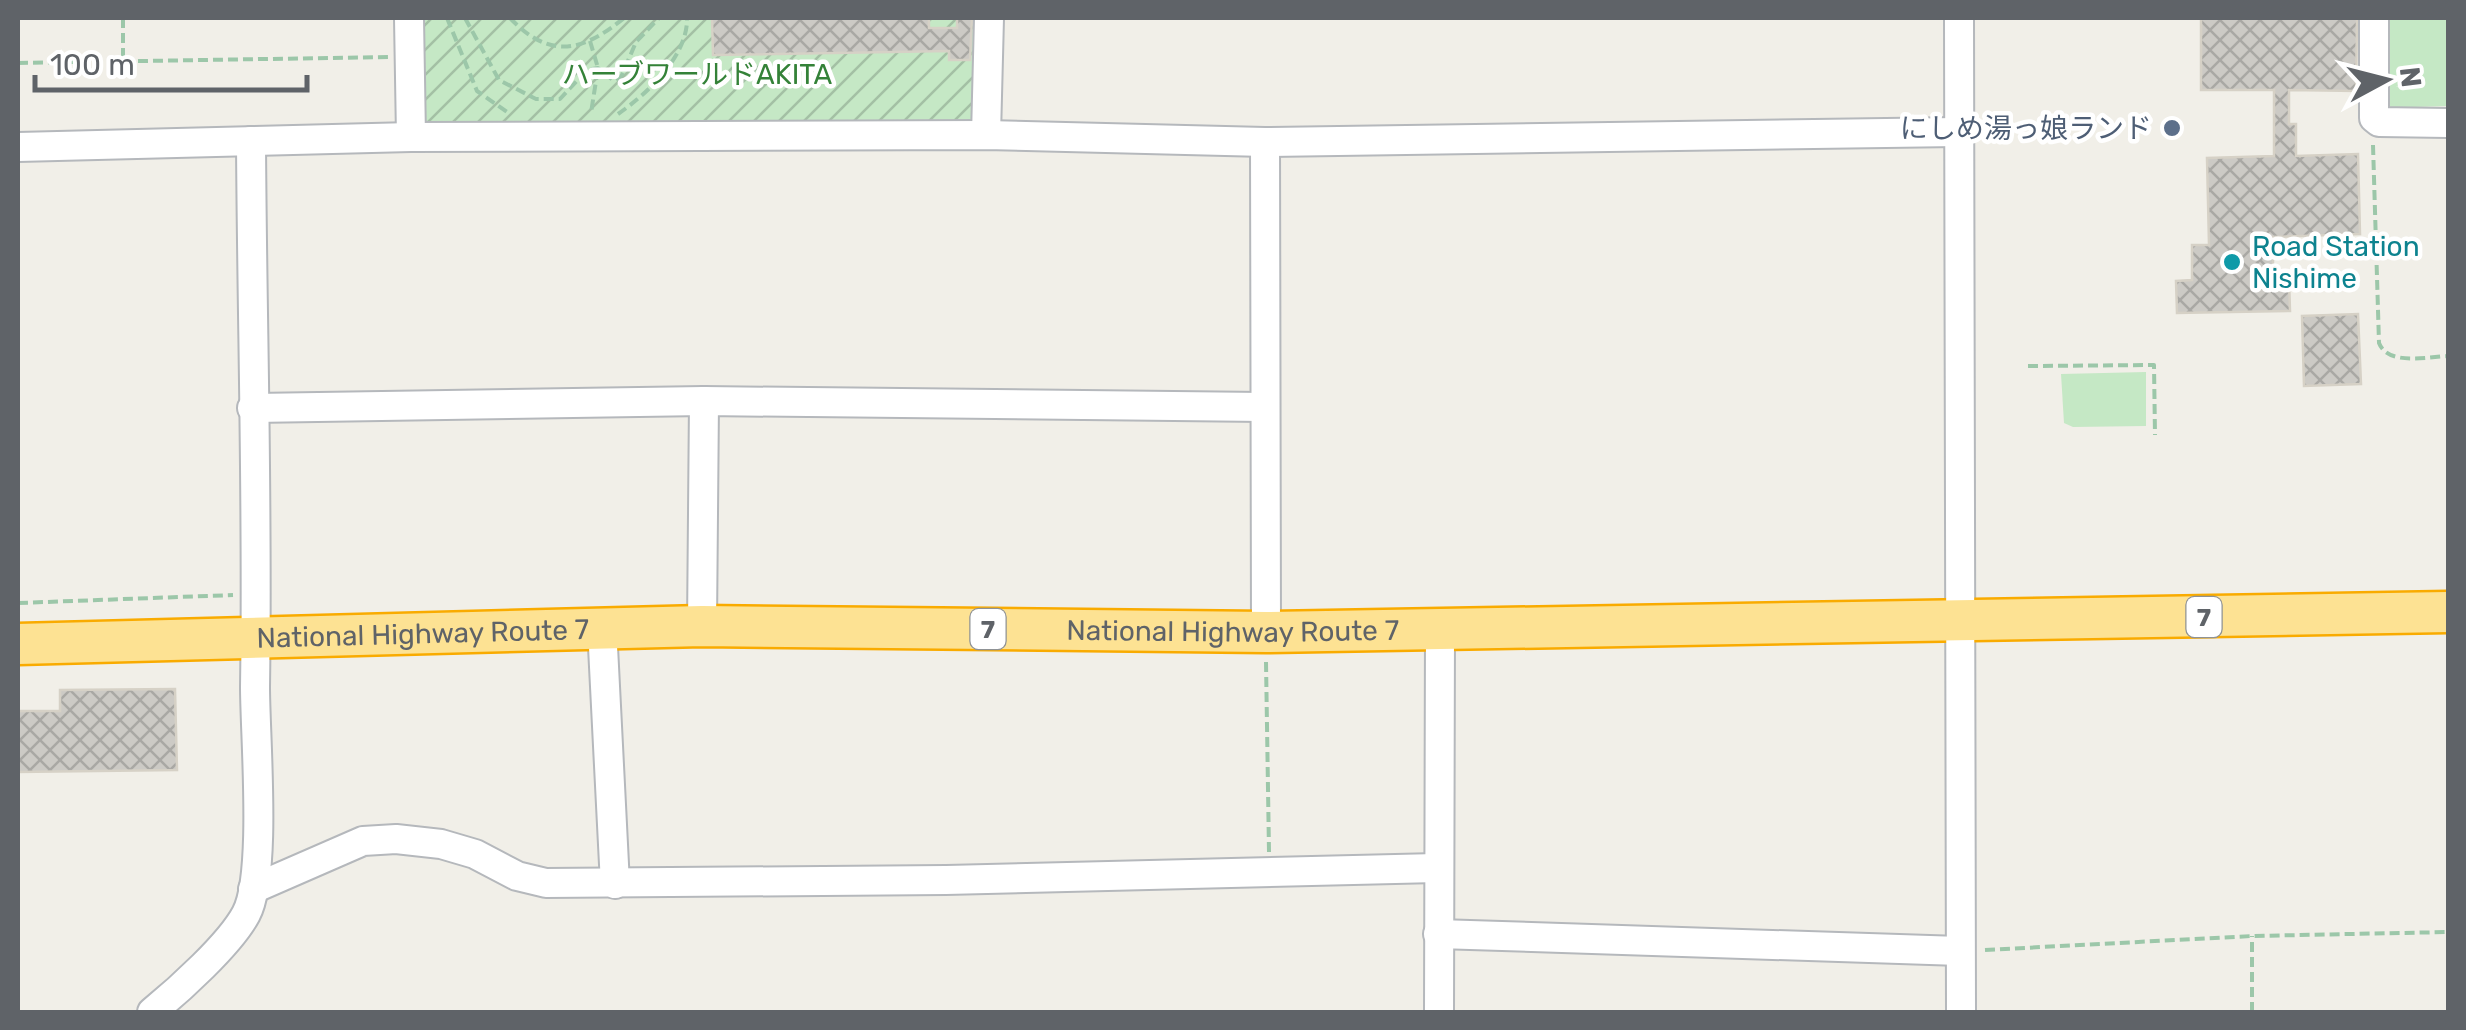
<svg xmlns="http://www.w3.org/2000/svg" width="2466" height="1030" font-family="Rubik,'Noto Sans JP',sans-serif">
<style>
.park{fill:#c5e8c5}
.garden{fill:url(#garden-furrows)}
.building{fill:url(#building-cross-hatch);stroke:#d6d1c6;stroke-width:2.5}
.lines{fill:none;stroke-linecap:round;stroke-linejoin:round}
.minor-casing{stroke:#b5b8bc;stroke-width:32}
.highway-casing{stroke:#f9ab00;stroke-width:45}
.path{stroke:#9cc7a9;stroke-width:4;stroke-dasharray:10 5;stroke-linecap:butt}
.minor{stroke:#fff;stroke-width:28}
.highway{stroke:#fde293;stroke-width:40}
.service-dot{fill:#5c6f8a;stroke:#fff;stroke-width:4}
.culture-dot{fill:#0f9aa8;stroke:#fff;stroke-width:4}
.labels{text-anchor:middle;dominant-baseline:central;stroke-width:9;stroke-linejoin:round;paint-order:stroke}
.shield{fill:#fff;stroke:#8f9295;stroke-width:2.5}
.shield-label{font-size:25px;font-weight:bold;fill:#5f6368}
.park-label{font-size:28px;fill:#348238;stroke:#fff}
.service-label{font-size:28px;fill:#4e5e75;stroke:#fff;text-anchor:end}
.culture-label{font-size:28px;fill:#0d838f;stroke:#fff;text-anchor:start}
.street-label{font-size:28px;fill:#5f6368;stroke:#fff}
</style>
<defs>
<pattern id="garden-furrows" width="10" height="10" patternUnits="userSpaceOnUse" patternTransform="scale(2.5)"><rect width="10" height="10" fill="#c5e8c5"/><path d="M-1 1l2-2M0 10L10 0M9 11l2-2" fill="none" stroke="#a3c0a4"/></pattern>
<pattern id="building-cross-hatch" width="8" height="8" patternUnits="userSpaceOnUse" patternTransform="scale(2.5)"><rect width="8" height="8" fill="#cccac5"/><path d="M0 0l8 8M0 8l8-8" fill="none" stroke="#a9a8a4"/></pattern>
</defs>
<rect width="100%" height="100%" fill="#f1efe8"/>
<g class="park">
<path d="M2384 18H2448V106L2383 108Z"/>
<path d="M2146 372V426L2073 427 2064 423 2061 374Z"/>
</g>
<path class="garden" d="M415 18H979V130L416 131Z"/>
<g class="building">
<path d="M712 18H929V28H957V18H972L970 60H949V51L713 55Z"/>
<path d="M2201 18H2357L2356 91 2289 90V124H2296V156L2358 154 2360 234 2273 237V279L2289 278 2290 311 2177 313 2176 281 2192 280V245H2209L2207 158 2274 156V90H2201Z"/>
<path d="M2358 314 2361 384 2304 386 2302 316Z"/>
<path d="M175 689 177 770 18 772V711H60V690Z"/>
</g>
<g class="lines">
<g class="minor-casing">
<g id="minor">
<path d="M409 18 411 137"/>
<path d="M1959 18 1961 1012"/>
<path d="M2374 18V118L2379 122 2448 123"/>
<path d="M986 135 989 18"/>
<path d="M1265 142 1266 632"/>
<path d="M18 147 411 137 986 135 1265 142 1958 132"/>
<path d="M252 408 704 401 1264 407"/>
<path d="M702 626 704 401"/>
<path d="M602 627 615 884"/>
<path d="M253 889 363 841 396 839 441 844 475 854 517 876 546 883 946 880 1437 868"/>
<path d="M1438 934 1960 951"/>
<path d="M152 1012C179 990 230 944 246 914 267 875 255 737 255 687 258 506 252 323 251 141"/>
<path d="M1439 1012 1440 629"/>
</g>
</g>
<g class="highway-casing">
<g id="highway">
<path id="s1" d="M18 644 702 626 1266 632 2448 612"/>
</g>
</g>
<g class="path">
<path d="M123 18V61"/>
<path d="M447 18 477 91 510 114"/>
<path d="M465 18 499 80 536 99H560L587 70 598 68 614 81 622 75 636 42 659 18"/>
<path d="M510 18C550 60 582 52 624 18"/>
<path d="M590 41 598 68 591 113"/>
<path d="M18 63 389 57"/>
<path d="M618 114C647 94 688 56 687 18"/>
<path d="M2373 145 2379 343C2388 366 2427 357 2448 356"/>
<path d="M2028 366 2154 365 2155 435"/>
<path d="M18 603 233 595"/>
<path d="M1266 662 1269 852"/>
<path d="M1985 950 2252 936 2448 932"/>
<path d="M2252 1012V936"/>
</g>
<use href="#minor" class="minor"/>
<use href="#highway" class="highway"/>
</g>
<circle class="service-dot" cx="2172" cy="128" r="10"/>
<circle class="culture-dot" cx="2232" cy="262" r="10"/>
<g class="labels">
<g class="shield">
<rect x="2186.5" y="597" width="35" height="40" rx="8"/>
<rect x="970.5" y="609" width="35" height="40" rx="8"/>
</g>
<g class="shield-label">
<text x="2204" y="617">7</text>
<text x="988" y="629">7</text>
</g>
<g class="park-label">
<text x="697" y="74">ハーブワールドAKITA</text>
</g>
<g class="service-label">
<text x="2152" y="128">にしめ湯っ娘ランド</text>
</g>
<g class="culture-label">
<text x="2252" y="246">Road Station<tspan x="2252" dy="32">Nishime</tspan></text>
</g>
<g class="street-label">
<text stroke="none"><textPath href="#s1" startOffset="1215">National Highway Route 7</textPath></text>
<text stroke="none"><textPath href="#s1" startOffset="405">National Highway Route 7</textPath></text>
</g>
</g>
<rect width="2466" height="1030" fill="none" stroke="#5f6368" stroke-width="40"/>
<g transform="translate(2386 80) rotate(83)" stroke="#ffffff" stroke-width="8" paint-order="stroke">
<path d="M0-8L18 38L0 25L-18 38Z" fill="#5f6368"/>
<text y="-15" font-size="28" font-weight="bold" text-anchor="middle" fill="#5f6368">N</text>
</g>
<path d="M35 75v15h272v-15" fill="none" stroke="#5f6368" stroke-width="5"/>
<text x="50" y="75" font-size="30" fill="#5f6368" stroke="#ffffff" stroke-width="8" paint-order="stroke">100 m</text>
</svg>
